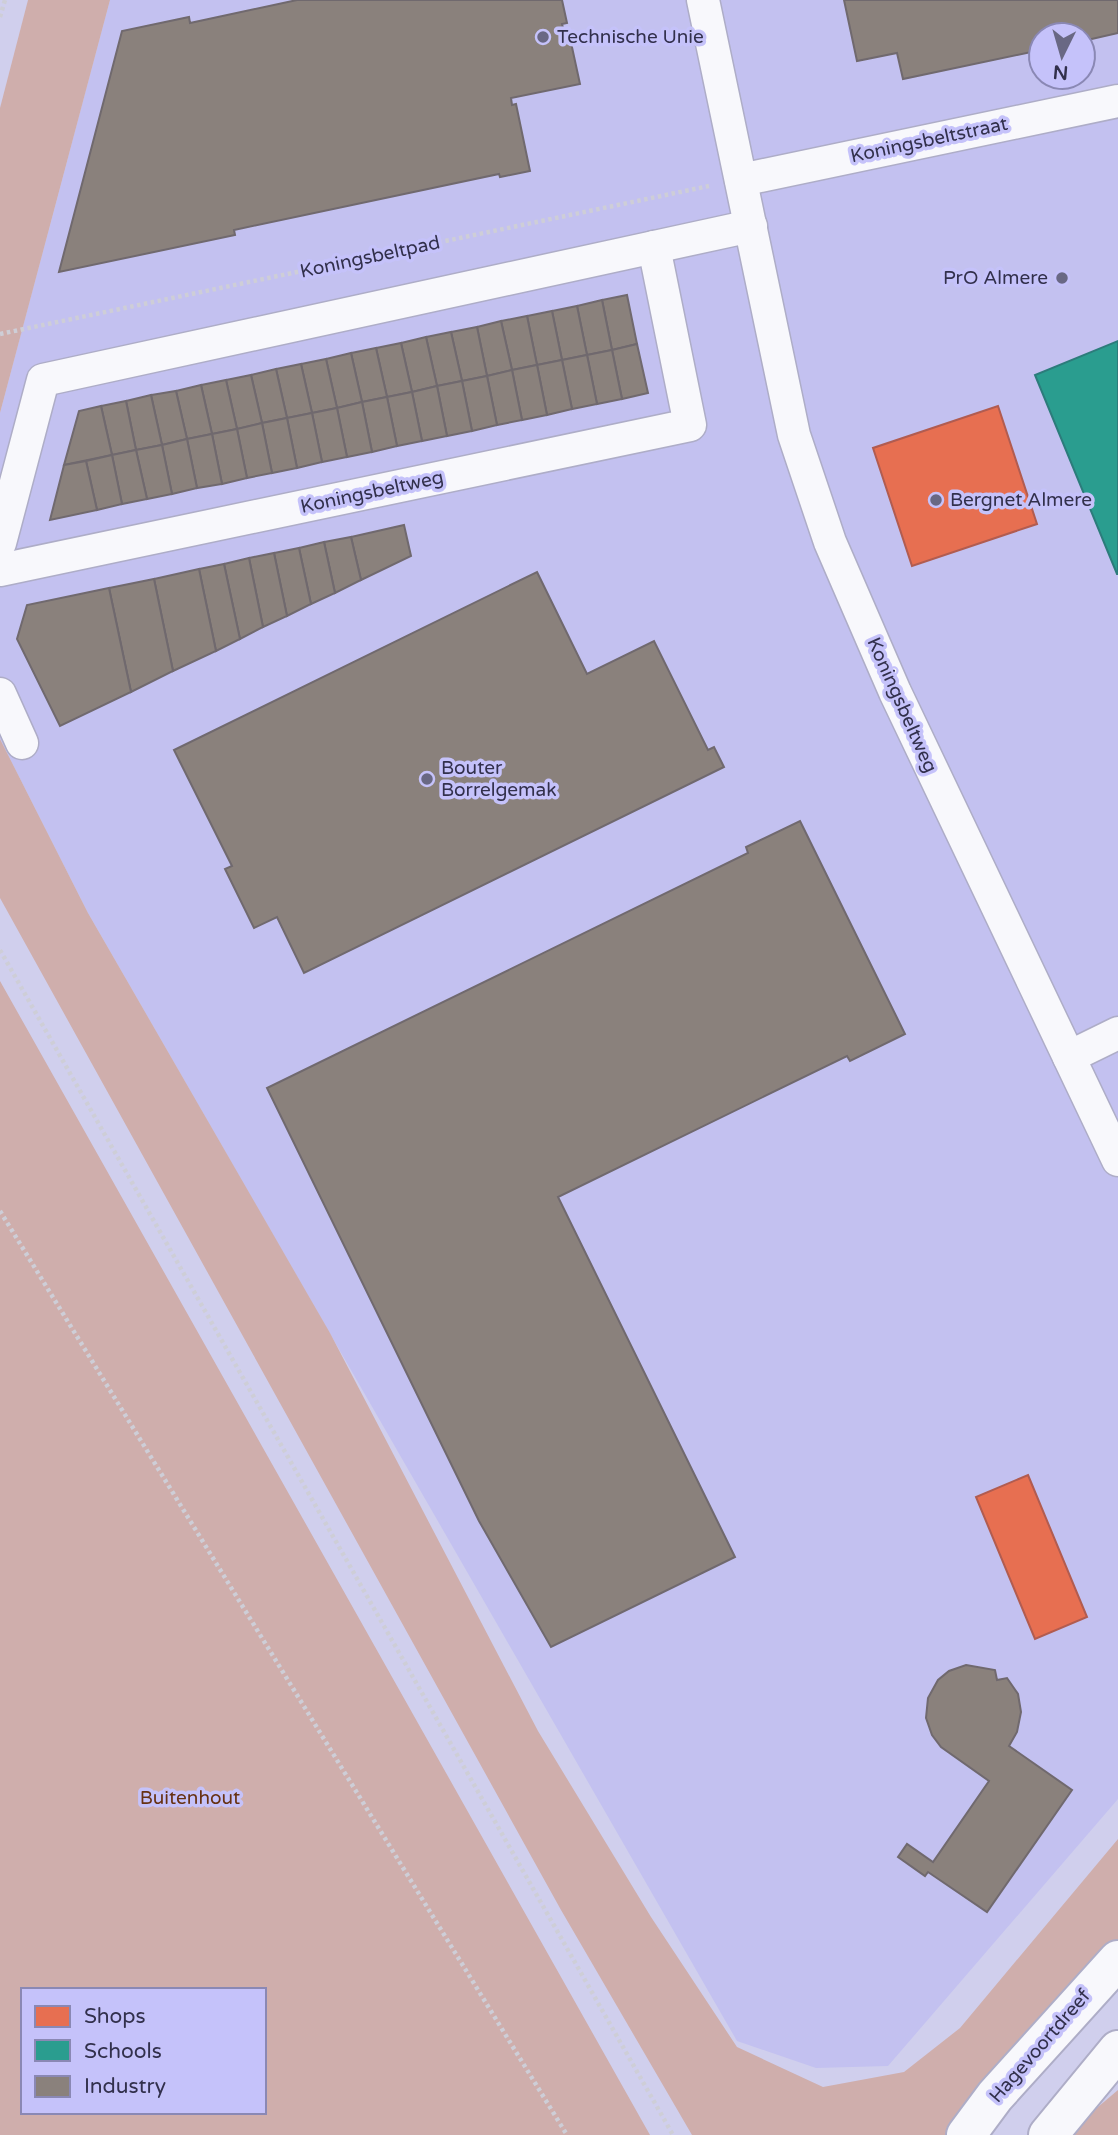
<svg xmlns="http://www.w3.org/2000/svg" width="1118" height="2135" font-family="'Varela Round',sans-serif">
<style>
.built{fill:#c3c1f0;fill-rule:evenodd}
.green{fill:#cfaeac;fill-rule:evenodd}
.shops{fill:#e76f51;stroke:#b15c50;stroke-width:2}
.schools{fill:#2a9d8f;stroke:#2c7c7b;stroke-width:2}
.industry{fill:#8a817c;stroke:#70696e;stroke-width:2}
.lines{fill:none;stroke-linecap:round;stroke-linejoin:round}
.minor-casing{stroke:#aeadc7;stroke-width:35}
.major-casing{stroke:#aeadc7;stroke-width:42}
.path{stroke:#ceced7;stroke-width:4.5;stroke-dasharray:3.5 3.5;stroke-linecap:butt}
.minor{stroke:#f8f8fc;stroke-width:32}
.major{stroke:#f8f8fc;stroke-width:38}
.poi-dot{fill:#696884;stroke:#c5c2fa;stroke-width:2.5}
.labels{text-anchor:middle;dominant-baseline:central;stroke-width:7;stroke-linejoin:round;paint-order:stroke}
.poi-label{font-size:19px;fill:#32304c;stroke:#c5c2fa;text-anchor:start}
.street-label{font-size:19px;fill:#32304c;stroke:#c5c2fa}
.park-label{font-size:19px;fill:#673112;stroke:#c5c2fa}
</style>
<rect width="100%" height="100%" fill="#d0cfed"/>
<path class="built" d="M110 0H1118V1799L888 2066 816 2068 737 2041 88 913 0 739V413ZM1041 35H1083V77H1041Z"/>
<g class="green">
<path d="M28 0H110L0 413V108Z"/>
<path d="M0 739 88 913 330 1333 538 1731 651 1917 737 2047 823 2087 904 2072 960 2028 1118 1839V1944L952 2135H692L561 1910 0 898Z"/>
<path d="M0 981 650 2135H0ZM23 1990H264V2112H23Z"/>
<path d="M1118 2090V2135H1065Z"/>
</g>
<g class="shops">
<path d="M998 406 1037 524 912 566 873 448Z"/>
<path d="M1028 1475 1087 1617 1035 1639 976 1497Z"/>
</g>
<path class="schools" d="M1118 341V574H1117L1035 375Z"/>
<g class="industry">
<path d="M297 0H562L567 23 562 24 566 39 570 38 580 84 511 98 512 105 516 104 530 171 500 177 499 174 234 230 235 235 59 272 122 31 189 17 190 23Z"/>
<path d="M844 0H1118V33L1083 41V35H1041V50L903 79 897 53 857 61Z"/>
<path d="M627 295 637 344 612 350 602 300Z"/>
<path d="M602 300 612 350 587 355 577 306Z"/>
<path d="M577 306 587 355 562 360 552 311Z"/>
<path d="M552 311 562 360 537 365 527 316Z"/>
<path d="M527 316 537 365 512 370 501 321Z"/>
<path d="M501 321 512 370 487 376 477 327Z"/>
<path d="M477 327 487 376 462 381 451 332Z"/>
<path d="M451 332 462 381 437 386 426 337Z"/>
<path d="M426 337 437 386 412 392 401 343Z"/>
<path d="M401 343 412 392 387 397 376 348Z"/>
<path d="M637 344 648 393 622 399 612 350Z"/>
<path d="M376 348 387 397 362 402 351 353Z"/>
<path d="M612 350 622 399 597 404 587 355Z"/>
<path d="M351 353 362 402 337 408 326 359Z"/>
<path d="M587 355 597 404 572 409 562 360Z"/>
<path d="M326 359 337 408 312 413 301 364Z"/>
<path d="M562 360 572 409 547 415 537 365Z"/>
<path d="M301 364 312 413 287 418 276 369Z"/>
<path d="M537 365 547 415 522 420 512 370Z"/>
<path d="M276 369 287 418 262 423 251 375Z"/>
<path d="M512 370 522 420 497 425 487 376Z"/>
<path d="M251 375 262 423 237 429 226 380Z"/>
<path d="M487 376 497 425 472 431 462 381Z"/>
<path d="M226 380 237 429 212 434 201 385Z"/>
<path d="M462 381 472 431 447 436 437 386Z"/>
<path d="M201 385 212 434 187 439 176 391Z"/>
<path d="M437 386 447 436 422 441 412 392Z"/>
<path d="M176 391 187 439 162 445 151 395Z"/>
<path d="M412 392 422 441 397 446 387 397Z"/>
<path d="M151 395 162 445 136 450 126 401Z"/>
<path d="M387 397 397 446 372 452 362 402Z"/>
<path d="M126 401 136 450 112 455 101 406Z"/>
<path d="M362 402 372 452 347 457 337 408Z"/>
<path d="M101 406 112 455 64 465 79 411Z"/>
<path d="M337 408 347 457 322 462 312 413Z"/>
<path d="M312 413 322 462 297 468 287 418Z"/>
<path d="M287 418 297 468 272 473 262 423Z"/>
<path d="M262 423 272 473 247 478 237 429Z"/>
<path d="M237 429 247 478 222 484 212 434Z"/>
<path d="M212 434 222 484 197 488 187 439Z"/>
<path d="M187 439 197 488 172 494 162 445Z"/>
<path d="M162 445 172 494 147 499 136 450Z"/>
<path d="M136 450 147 499 122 504 112 455Z"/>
<path d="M112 455 122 504 97 510 86 461Z"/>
<path d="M86 461 97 510 50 520 64 465Z"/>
<path d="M404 525 411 556 361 580 351 537Z"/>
<path d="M351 537 361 580 335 593 324 542Z"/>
<path d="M324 542 335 593 311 604 299 548Z"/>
<path d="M299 548 311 604 287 616 274 553Z"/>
<path d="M274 553 287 616 263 627 249 558Z"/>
<path d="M249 558 263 627 240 639 224 564Z"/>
<path d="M224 564 240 639 216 651 199 569Z"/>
<path d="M199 569 216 651 173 671 154 579Z"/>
<path d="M537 572 587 674 654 641 708 750 714 747 724 767 304 973 277 917 254 928 225 869 232 866 174 750Z"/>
<path d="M154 579 173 671 131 692 109 588Z"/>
<path d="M109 588 131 692 60 726 17 639 27 605Z"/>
<path d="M800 821 905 1034 850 1061 847 1056 558 1197 735 1557 551 1647 479 1521 267 1088 748 853 746 847Z"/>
<path d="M966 1665 995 1670 997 1680 1007 1678 1018 1694 1021 1712 1017 1732 1009 1746 1072 1790 987 1912 928 1872 925 1876 898 1857 907 1844 933 1862 989 1781 941 1747 932 1735 926 1718 928 1698 938 1680 949 1671Z"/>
</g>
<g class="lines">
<g class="minor-casing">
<g id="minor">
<path d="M703 0 794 435 830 542 895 692 1118 1160"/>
<path d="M741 180 1118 101"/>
<path d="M0 543 43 380 751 226"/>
<path d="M0 570 690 425 654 247"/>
<path d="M0 694 22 743"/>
<path d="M1069 1057 1118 1033"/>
</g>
</g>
<g class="major-casing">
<g id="major">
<path d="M966 2135 995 2096 1118 1960"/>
<path d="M1048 2135 1118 2050"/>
</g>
</g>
<g class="path">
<path d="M0 17 5 0"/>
<path d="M0 334 709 186"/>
<path d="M0 950 673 2135"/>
<path d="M0 1211 567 2135"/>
</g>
<use href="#minor" class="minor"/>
<use href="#major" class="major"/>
</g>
<g class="poi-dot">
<circle cx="543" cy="37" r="7"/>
<circle cx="1062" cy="278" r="7"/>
<circle cx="936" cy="500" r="7"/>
<circle cx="427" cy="779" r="7"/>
</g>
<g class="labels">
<g class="poi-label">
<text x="557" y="37">Technische Unie</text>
<text x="1048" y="278" text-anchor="end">PrO Almere</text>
<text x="950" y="500">Bergnet Almere</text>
<text x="441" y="768">Bouter<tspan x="441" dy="22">Borrelgemak</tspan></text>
</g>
<g class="street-label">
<text transform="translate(929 140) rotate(-12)">Koningsbeltstraat</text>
<text transform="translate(370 257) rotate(-12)">Koningsbeltpad</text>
<text transform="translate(372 492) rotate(-12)">Koningsbeltweg</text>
<text transform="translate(902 705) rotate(66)">Koningsbeltweg</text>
<text transform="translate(1040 2046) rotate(-49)">Hagevoortdreef</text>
</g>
<g class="park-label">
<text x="190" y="1798">Buitenhout</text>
</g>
</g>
<rect x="21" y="1988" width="245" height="126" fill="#c5c2fa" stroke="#8a88b4" stroke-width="2"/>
<rect x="35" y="2006" width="35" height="21" fill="#e76f51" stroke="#8a88b4" stroke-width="2"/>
<text x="84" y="2023" font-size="21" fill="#32304c">Shops</text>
<rect x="35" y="2040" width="35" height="21" fill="#2a9d8f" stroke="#8a88b4" stroke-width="2"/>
<text x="84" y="2058" font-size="21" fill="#32304c">Schools</text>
<rect x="35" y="2076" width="35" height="21" fill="#8a817c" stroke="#8a88b4" stroke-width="2"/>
<text x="84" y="2093" font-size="21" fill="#32304c">Industry</text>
<g transform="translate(1062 56) rotate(185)"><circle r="33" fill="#c5c2fa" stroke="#8a88b4" stroke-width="2"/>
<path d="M0-5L12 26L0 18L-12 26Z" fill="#696884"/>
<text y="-10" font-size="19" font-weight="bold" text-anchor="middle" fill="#32304c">N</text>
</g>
</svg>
